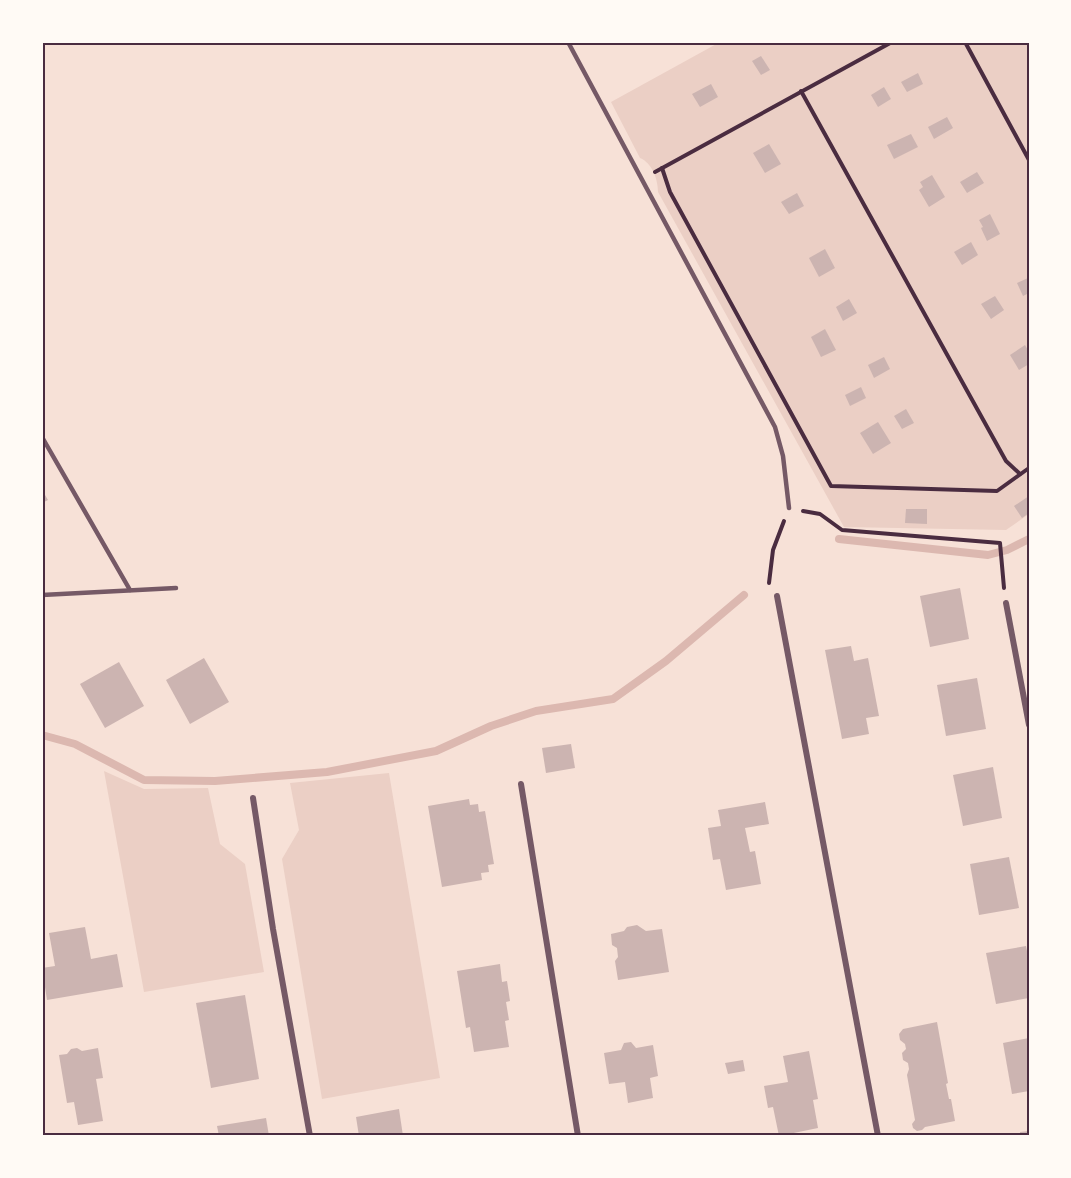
<svg xmlns="http://www.w3.org/2000/svg" width="1071" height="1178" font-family="'Archivo Narrow',sans-serif">
<style>
.green{fill:#ebcfc5}
.lines{fill:none;stroke-linecap:round;stroke-linejoin:round}
.stream{stroke:#dcb8b0;stroke-width:8}
.building{fill:#ccb4b1}
.path{stroke:#4a2c40;stroke-width:4}
.service{stroke:#755966;stroke-width:4.5}
.minor{stroke:#755966;stroke-width:6}
.neatline{fill:none;stroke:#4a2c40;stroke-width:2}
</style>
<rect width="100%" height="100%" fill="#f7e1d7"/>
<g class="green">
<path d="M720 42H1029V514L1006 530 844 527 658 192C658 179 652 163 640 158L611 102Z"/>
<path d="M104 771 144 789 208 788 220 844 245 864 264 972 144 992Z"/>
<path d="M389 773 440 1078 322 1099 282 859 299 830 290 783Z"/>
</g>
<g class="lines">
<g class="stream">
<path d="M839 539 988 555 1007 550 1029 539"/>
<path d="M42 735 75 744 144 780 215 781 327 772 436 751 491 726 536 711 613 699 666 661 744 595"/>
</g>
</g>
<g class="building">
<path d="M761 56 770 70 761 75 752 61Z"/>
<path d="M918 73 923 84 907 92 901 82Z"/>
<path d="M711 84 718 97 700 107 692 94Z"/>
<path d="M884 87 891 99 878 107 871 95Z"/>
<path d="M947 117 953 128 934 139 928 127Z"/>
<path d="M911 134 918 147 894 159 887 145Z"/>
<path d="M769 144 781 164 765 173 753 153Z"/>
<path d="M977 172 984 183 967 193 960 182Z"/>
<path d="M932 175 945 197 929 207 919 190 923 187 920 182Z"/>
<path d="M797 193 804 206 789 214 781 202Z"/>
<path d="M990 214 1000 234 987 241 981 228 983 227 979 220Z"/>
<path d="M971 242 978 255 962 265 954 252Z"/>
<path d="M825 249 835 268 819 277 809 258Z"/>
<path d="M1028 278 1029 293 1023 296 1017 283Z"/>
<path d="M995 296 1004 310 991 319 981 304Z"/>
<path d="M849 299 857 313 843 321 836 307Z"/>
<path d="M825 329 836 350 821 357 811 337Z"/>
<path d="M1025 345 1029 352V364L1019 370 1010 355Z"/>
<path d="M884 357 890 369 874 378 868 365Z"/>
<path d="M861 387 866 398 850 406 845 395Z"/>
<path d="M906 409 914 423 902 429 894 416Z"/>
<path d="M878 422 891 443 873 454 860 433Z"/>
<path d="M42 490 48 500 42 503Z"/>
<path d="M1029 496V513L1022 518 1014 506Z"/>
<path d="M906 509H927V524L905 523Z"/>
<path d="M960 588 969 639 930 647 920 596Z"/>
<path d="M851 646 854 661 868 658 879 716 866 718 869 734 842 739 825 650Z"/>
<path d="M204 658 229 702 190 724 166 680Z"/>
<path d="M119 662 144 706 105 728 80 684Z"/>
<path d="M977 678 986 729 946 736 937 685Z"/>
<path d="M571 744 575 768 546 773 542 748Z"/>
<path d="M993 767 1002 818 963 826 953 775Z"/>
<path d="M469 799 470 805 478 804 479 812 485 811 494 864 488 865 489 872 481 873 482 880 442 887 428 806Z"/>
<path d="M765 802 769 824 745 828 750 852 755 851 761 884 726 890 720 859 713 860 708 828 721 826 718 810Z"/>
<path d="M1009 857 1019 908 979 915 970 864Z"/>
<path d="M637 925 646 931 662 929 669 972 618 980 615 961 618 957 617 948 612 945 611 934 624 931 627 927Z"/>
<path d="M85 927 91 959 117 954 123 987 47 1000 42 968 55 966 49 933Z"/>
<path d="M1026 946 1029 961V998L996 1004 986 953Z"/>
<path d="M500 964 502 982 507 981 510 1001 506 1002 509 1020 505 1021 509 1047 474 1052 470 1027 466 1028 457 971Z"/>
<path d="M245 995 259 1079 211 1088 196 1003Z"/>
<path d="M937 1022 948 1083 946 1084 949 1099H951L955 1121 925 1127 922 1130 917 1131 913 1128 912 1124 915 1120 907 1075 909 1069 908 1063 903 1060 902 1053 906 1049 905 1044 900 1040 899 1034 903 1029Z"/>
<path d="M1029 1038V1091L1012 1094 1003 1043Z"/>
<path d="M631 1042 636 1048 653 1045 658 1076 650 1078 653 1098 628 1103 625 1082 609 1084 604 1053 621 1050 624 1043Z"/>
<path d="M77 1048 82 1051 98 1048 103 1078 96 1079 103 1121 78 1125 74 1102 67 1103 59 1055 67 1054 71 1049Z"/>
<path d="M809 1051 818 1099 813 1100 818 1128 779 1136 773 1107 768 1108 764 1086 788 1082 783 1056Z"/>
<path d="M743 1060 745 1071 728 1074 725 1063Z"/>
<path d="M399 1109 403 1136H359L356 1117Z"/>
<path d="M266 1118 269 1136H219L217 1126Z"/>
<path d="M1029 1131V1136H1020V1132Z"/>
</g>
<g class="lines">
<g class="path">
<path d="M965 42 1029 160"/>
<path d="M801 91 1006 461 1020 474"/>
<path d="M662 168 670 192 831 486 997 491 1029 468"/>
<path d="M655 172 892 42"/>
<path d="M803 511 820 514 842 530 1000 543 1004 588"/>
<path d="M769 583 773 550 784 521"/>
</g>
<g class="service">
<path d="M568 42 775 427 783 456 789 508"/>
<path d="M42 437 130 590"/>
<path d="M42 595 176 588"/>
</g>
<g class="minor">
<path d="M777 596 878 1136"/>
<path d="M1006 603 1029 725"/>
<path d="M521 784 578 1136"/>
<path d="M253 798 273 929 310 1136"/>
</g>
</g>
<rect width="1071" height="1178" fill="none" stroke="#fffaf5" stroke-width="87"/>
<rect x="44" y="44" width="984" height="1090" class="neatline"/>
</svg>
